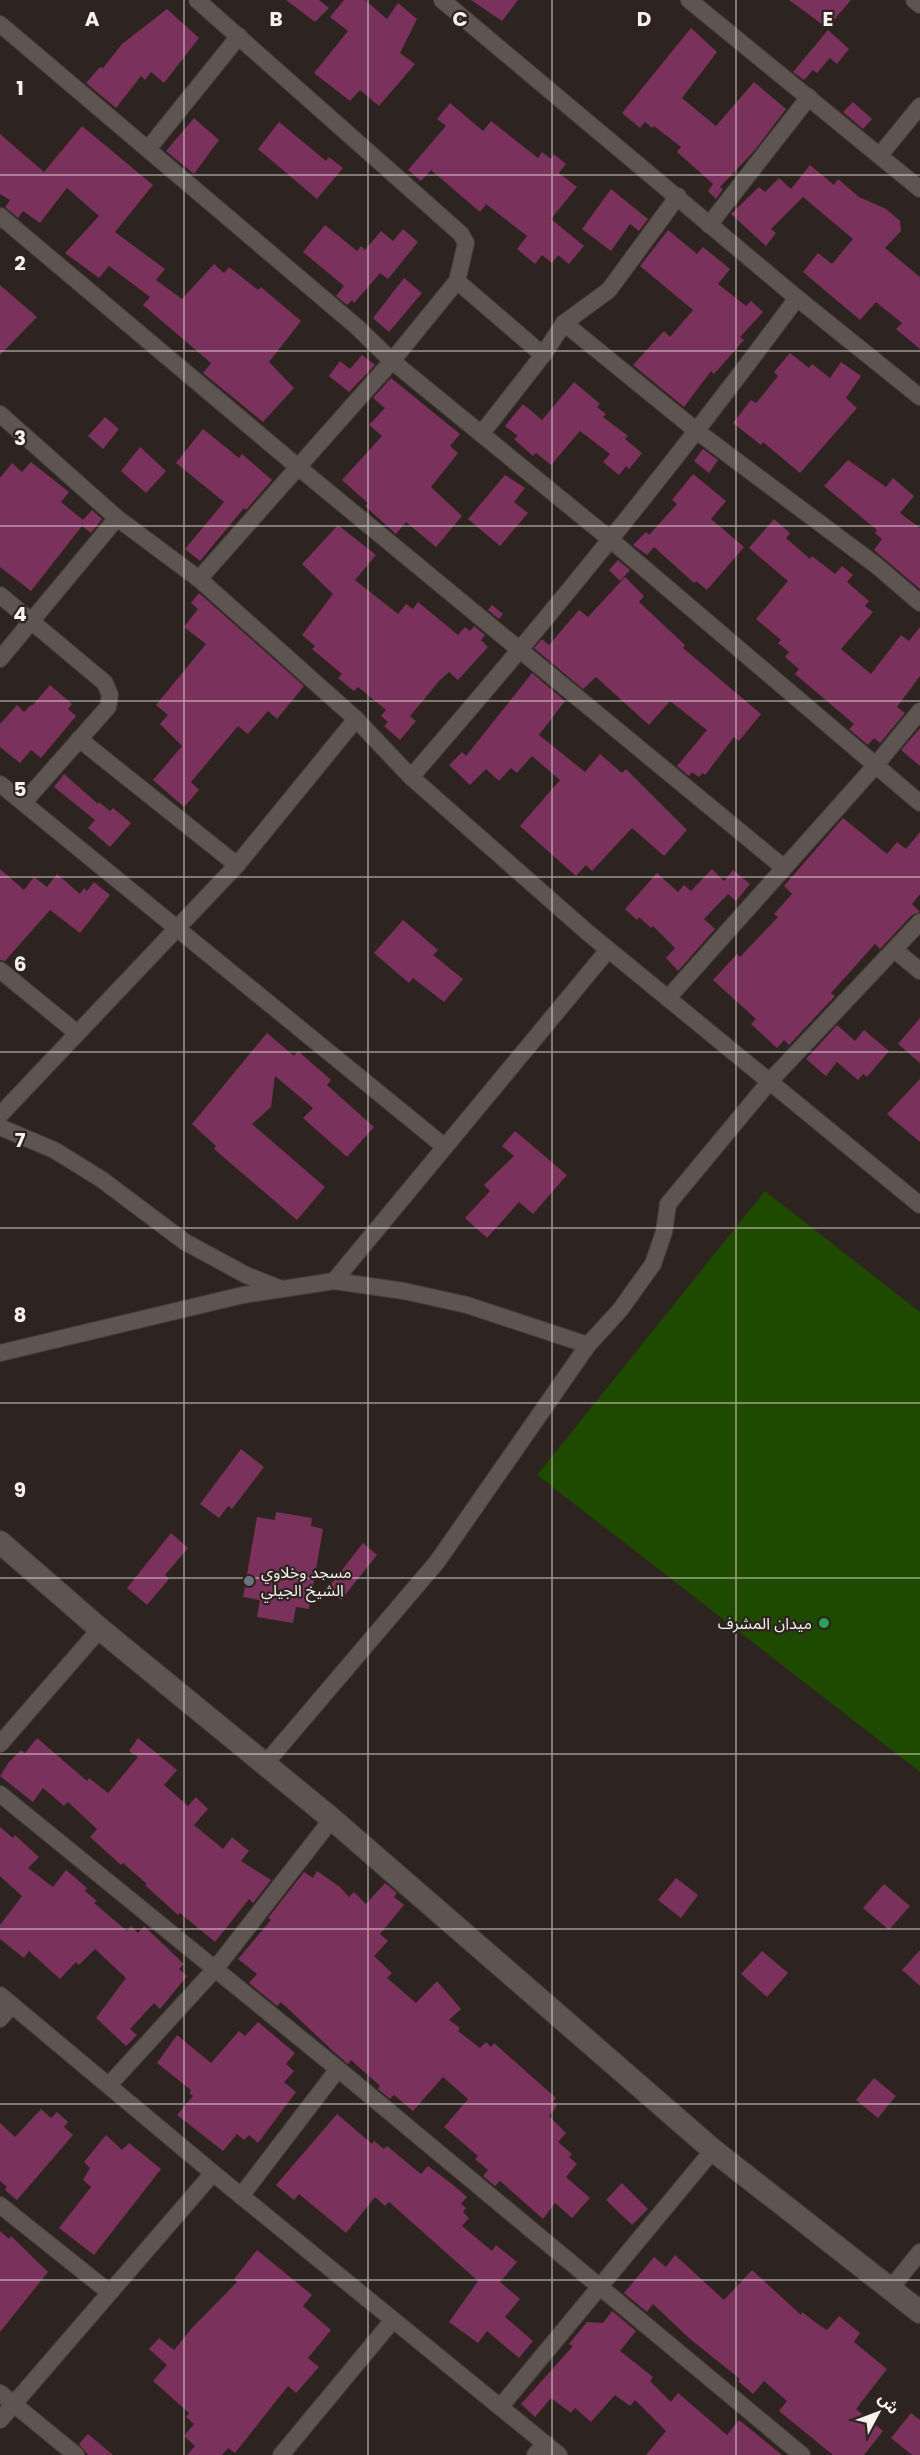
<svg xmlns="http://www.w3.org/2000/svg" width="920" height="2455" font-family="Poppins,'Noto Sans Arabic',sans-serif">
<style>
.green{fill:#204900}
.building{fill:#7a315b}
.lines{fill:none;stroke-linecap:round;stroke-linejoin:round}
.street-casing{stroke:#473f3c;stroke-width:18}
.secondary-casing{stroke:#473f3c;stroke-width:24}
.street{stroke:#5e5450;stroke-width:16}
.secondary{stroke:#5e5450;stroke-width:22}
.grid{fill:none;stroke:#f8f2ef;stroke-width:1.5;stroke-opacity:0.55}
.worship-dot{fill:#6b7280;stroke:#2d2420;stroke-width:2}
.leisure-dot{fill:#2e9e5b;stroke:#2d2420;stroke-width:2}
.labels{text-anchor:middle;dominant-baseline:central;stroke-width:4.5;stroke-linejoin:round;paint-order:stroke}
.poi-label{font-size:16px;fill:#f8f2ef;stroke:#2d2420;text-anchor:start}
.grid-label{font-size:20px;text-anchor:middle;font-weight:bold;fill:#f8f2ef;stroke:#2d2420;stroke-width:4.5;stroke-linejoin:round;paint-order:stroke}
</style>
<rect width="100%" height="100%" fill="#2d2420"/>
<path class="green" d="M765 1191 920 1312V1772L537 1475Z"/>
<g class="building">
<path d="M286 0H319L329 8 315 22Z"/>
<path d="M344 0H365L387 19 398 3 417 19 400 53 415 64 379 106 360 90 350 101 314 73 348 31 330 17Z"/>
<path d="M471 0H518L502 21Z"/>
<path d="M789 0H851L827 28Z"/>
<path d="M167 9 199 38 164 83 151 72 145 80 141 76 116 108 86 83 100 67 103 68 122 44Z"/>
<path d="M691 28 717 52 682 98 716 126 754 82 786 109 755 150 720 187 723 189 716 199 708 191 713 184 677 152 681 147 654 126 652 128 645 122 640 128 622 113Z"/>
<path d="M828 30 849 49 837 64 830 58 817 73 813 70 804 80 793 72Z"/>
<path d="M853 102 872 119 863 129 843 112Z"/>
<path d="M450 103 483 131 491 121 538 158 542 152 551 159 554 154 566 164 559 173 577 187 551 219 584 246 569 264 558 255 552 263 542 255 535 264 517 249 527 236 486 204 480 212 431 170 421 181 408 170 446 126 437 119Z"/>
<path d="M194 118 219 140 194 174 166 151Z"/>
<path d="M279 122 326 161 329 157 343 168 317 199 258 149Z"/>
<path d="M82 126 153 185 115 232 165 269 156 280 182 299 214 264 224 273 229 267 258 290 261 287 301 321 269 362 294 388 263 422 203 373 211 363 143 305 150 297 109 266 99 278 65 253 99 216 67 188 40 223 23 211 18 218 5 207 10 200 0 194V134L44 172Z"/>
<path d="M810 165 834 185 838 179 859 197 886 209 900 221 901 231 885 248 920 277V349L896 329 902 323 876 302 860 320 803 272 818 253 832 264 853 239 803 197 771 229 776 233 766 246 731 214 759 187 765 192 779 178 791 189Z"/>
<path d="M611 189 648 219 639 231 630 224 611 251 582 229Z"/>
<path d="M325 225 357 251 361 246 365 250 381 231 393 241 403 229 418 242 388 279 380 273 354 303 352 300 347 305 336 296 344 286 303 252Z"/>
<path d="M668 230 697 254 703 247 730 269 718 284 746 306 751 301 763 312 740 337 744 340 714 374 711 371 684 407 633 365 664 331 670 337 693 310 640 266Z"/>
<path d="M404 278 422 293 389 332 373 318Z"/>
<path d="M0 285 37 317 0 355Z"/>
<path d="M790 353 809 368 812 364 830 378 841 362 861 376 846 398 857 408 800 473 763 442 761 445 733 423 751 400 756 403 778 376 774 372Z"/>
<path d="M362 355 375 365 349 392 329 376 340 361 350 369Z"/>
<path d="M391 378 460 434 450 446 458 453 431 487 462 516 436 547 406 522 396 534 365 506 368 503 342 480 382 436 369 425 385 408 373 398Z"/>
<path d="M574 382 600 404 597 407 606 414 603 417 628 436 625 439 642 453 629 469 626 466 619 475 603 462 610 454 580 431 551 465 536 453 533 456 514 439 518 436 505 426 523 404 542 420Z"/>
<path d="M105 417 119 429 103 449 88 436Z"/>
<path d="M203 429 239 458 242 454 272 480 246 510 244 508 200 561 185 549 224 502 176 463Z"/>
<path d="M140 447 166 471 146 493 121 471Z"/>
<path d="M703 449 718 460 709 473 694 461Z"/>
<path d="M848 460 886 487 893 478 914 496 900 513 920 528V589L874 550 882 539 875 533 877 530 824 486Z"/>
<path d="M31 462 69 492 61 502 83 520 92 510 102 519 91 533 82 526 31 591 0 567V478L12 463 22 472Z"/>
<path d="M693 474 726 501 711 519 744 547 707 590 696 581 694 583 654 547 647 555 633 545 646 532 649 535 677 504 672 500Z"/>
<path d="M505 475 525 488 514 502 528 513 500 546 468 519Z"/>
<path d="M774 519 790 533 786 538 810 559 812 556 835 574 842 566 853 575 847 582 869 601 865 606 873 612 841 649 871 674 901 635 909 641 920 627V676L897 707 905 713 880 743 874 738 868 745 849 729 854 724 795 674 799 669 785 657 789 652 778 643 781 640 756 619 788 581 749 548Z"/>
<path d="M338 525 376 555 355 580 398 614 406 604 413 609 418 602 458 635 465 627 470 631 474 626 485 635 481 640 488 647 458 680 449 672 440 680 410 716 416 721 400 740 384 726 388 722 381 716 386 710 358 687 354 691 338 678 342 674 312 649 315 646 302 635 333 594 302 564Z"/>
<path d="M618 560 630 570 620 581 609 570Z"/>
<path d="M625 577 644 596 639 602 685 645 683 648 761 714 739 741 734 737 705 775 703 773 699 777 692 772 689 776 677 766 707 730 670 701 649 725 596 677 583 689 534 648 542 639 549 645 579 610 588 617Z"/>
<path d="M199 593 304 686 277 719 268 711 248 734 238 726 191 782 199 790 184 807 153 780 182 746 160 724 168 715 156 705 206 644 184 627 198 609 191 603Z"/>
<path d="M492 605 503 614 499 619 488 610Z"/>
<path d="M532 673 565 701 539 735 585 772 600 754 622 773 626 769 687 830 664 856 632 828 592 871 586 865 576 876 520 826 560 780 532 756 517 773 511 768 499 781 486 769 470 785 449 765 462 752 466 756Z"/>
<path d="M50 685 72 704 68 709 76 716 41 758 31 750 20 763 0 747V724L17 705 24 712 31 705 32 706Z"/>
<path d="M920 728V766L901 750Z"/>
<path d="M64 774 98 804 99 802 110 811 113 808 131 823 110 847 88 828 95 820 54 787Z"/>
<path d="M843 818 887 854 897 842 906 849 920 832V894L912 904 920 912 912 915 880 949 875 944 831 993 835 996 789 1045 784 1040 777 1048 751 1024 756 1019 713 980 737 954 740 957 778 917 774 914 792 894 784 886Z"/>
<path d="M0 869 24 890 34 877 47 887 57 874 80 894 84 888 87 891 94 882 110 895 80 933 50 910 5 961 0 960Z"/>
<path d="M712 869 724 881 733 870 750 884 736 901 728 894 704 919 715 929 678 971 666 958 675 948 653 926 651 928 639 917 637 920 625 909 657 873 678 892 684 885 691 891Z"/>
<path d="M403 920 438 950 433 955 463 979 444 1002 413 978 409 983 374 953Z"/>
<path d="M920 1018V1063L898 1044Z"/>
<path d="M837 1025 855 1041 864 1030 889 1051 867 1077 863 1074 858 1080 837 1062 826 1076 806 1059Z"/>
<path d="M267 1033 294 1056 298 1051 331 1080 327 1085 374 1127 347 1157 303 1118 313 1108 275 1076 271 1107 252 1124 325 1187 297 1220 214 1149 216 1146 192 1124Z"/>
<path d="M920 1079V1142L887 1114Z"/>
<path d="M515 1131 567 1175 533 1214 519 1202 487 1238 465 1218 490 1191 484 1185 514 1156 502 1146Z"/>
<path d="M241 1449 264 1467 232 1509 228 1506 219 1518 200 1504Z"/>
<path d="M276 1512 312 1518 311 1526 323 1529 309 1609 296 1607 293 1623 257 1617 260 1600 243 1597 257 1517 275 1520Z"/>
<path d="M171 1533 188 1548 165 1575 169 1579 147 1605 127 1588Z"/>
<path d="M363 1543 377 1555 341 1600 327 1589Z"/>
<path d="M37 1738 87 1781 89 1778 108 1793 138 1757 129 1751 138 1738 177 1770 164 1785 188 1806 196 1797 208 1809 194 1825 223 1849 232 1837 249 1851 241 1861 271 1880 253 1903 249 1899 215 1942 180 1913 178 1915 145 1885 147 1884 123 1863 121 1865 90 1837 97 1829 68 1802 64 1806 43 1788 33 1802 0 1776 9 1762 21 1750 25 1753Z"/>
<path d="M0 1827 13 1838 15 1835 39 1857 28 1868 53 1887 66 1870 87 1888 85 1891 97 1901 94 1903 127 1931 131 1926 138 1933 144 1926 184 1964 179 1969 187 1976 160 2009 154 2003 130 2029 137 2035 126 2046 96 2018 126 1978 95 1949 79 1965 76 1962 60 1979 29 1951 24 1958 0 1939V1925L22 1896 0 1876Z"/>
<path d="M317 1871 340 1887 349 1897 354 1892 366 1904 385 1883 397 1893 394 1897 404 1905 380 1934 388 1941 374 1956 392 1973 387 1978 416 2003 437 1981 461 2009 449 2020 460 2028 458 2031 480 2048 486 2042 491 2047 494 2043 556 2098 553 2102 557 2106 549 2116 566 2133 558 2142 572 2154 569 2157 577 2164 566 2177 590 2198 572 2218 555 2203 543 2219 500 2181 495 2186 483 2176 488 2170 475 2159 478 2156 444 2127 468 2099 443 2077 413 2111 394 2095 390 2099 378 2089 380 2086 351 2060 348 2064 334 2052 281 2002 277 2006 249 1983 257 1974 238 1959 271 1920 268 1918 304 1872 313 1878Z"/>
<path d="M676 1878 698 1895 681 1918 658 1900Z"/>
<path d="M884 1884 910 1906 889 1930 863 1908Z"/>
<path d="M920 1950V1986L902 1970Z"/>
<path d="M762 1951 788 1973 767 1997 741 1974Z"/>
<path d="M258 2022 295 2053 286 2064 294 2071 284 2082 296 2092 258 2143 249 2135 244 2140 237 2134 223 2151 177 2115 193 2096 189 2093 191 2090 157 2063 177 2035 211 2063 239 2031 245 2036Z"/>
<path d="M874 2078 896 2096 878 2118 856 2100Z"/>
<path d="M41 2109 51 2118 57 2112 68 2122 64 2127 73 2135 17 2200 5 2190 7 2187 0 2181V2123L15 2137Z"/>
<path d="M337 2114 372 2144 374 2141 384 2149 387 2146 421 2174 428 2166 452 2184 467 2197 461 2204 466 2208 463 2212 469 2218 462 2226 492 2251 496 2245 517 2262 500 2282 520 2299 505 2317 533 2341 519 2358 487 2331 478 2343 449 2322 478 2281 389 2202 385 2206 375 2197 346 2233 299 2194 294 2200 276 2185Z"/>
<path d="M106 2135 122 2150 129 2143 161 2169 94 2255 59 2228 91 2187 83 2180 90 2168 84 2162Z"/>
<path d="M622 2183 648 2209 632 2225 606 2200Z"/>
<path d="M0 2231 9 2239 11 2236 48 2272 0 2332Z"/>
<path d="M257 2250 312 2295 303 2306 331 2330 308 2358 319 2367 296 2393 288 2386 235 2453 228 2448 222 2455H187L195 2446 184 2436 194 2424 186 2417 189 2413 153 2381 167 2365 149 2349 159 2338 174 2350 192 2328 237 2282 234 2279Z"/>
<path d="M675 2255 724 2300 752 2270 801 2315 802 2312 819 2325 827 2330 839 2316 860 2333 854 2342 887 2369 856 2409 883 2431 864 2455H833L779 2411 787 2401 764 2381 753 2394 738 2381 740 2379 690 2339 653 2304 647 2312 624 2293 654 2257 666 2267Z"/>
<path d="M612 2311 636 2331 620 2351 653 2377 650 2381 671 2402 678 2393 727 2435 739 2420 782 2455H646L666 2431 635 2400 630 2406 615 2395 591 2422 575 2408 571 2413 551 2398 535 2417 521 2404 573 2346 569 2344 587 2322 603 2323Z"/>
<path d="M911 2413 920 2420V2455H912L891 2438Z"/>
<path d="M88 2434 113 2455H88L79 2444Z"/>
</g>
<g class="lines">
<g class="street-casing">
<g id="street">
<path d="M197 0 461 234 466 243 457 281 392 361 199 579"/>
<path d="M442 0 797 298 920 397"/>
<path d="M689 0 920 189"/>
<path d="M914 0 920 5"/>
<path d="M0 24 357 327 392 361 611 540 920 803"/>
<path d="M148 149 239 36"/>
<path d="M880 155 920 106"/>
<path d="M0 216 298 467 783 867"/>
<path d="M709 225 809 97"/>
<path d="M457 281 543 355"/>
<path d="M564 323 698 432 877 566 920 603"/>
<path d="M0 414 117 518 199 579 356 719 411 777 587 932 920 1205"/>
<path d="M482 433 543 355 564 323 609 290 678 196"/>
<path d="M0 595 105 683 110 695 108 707 24 802"/>
<path d="M0 659 117 518"/>
<path d="M79 739 237 865"/>
<path d="M411 777C546 622 675 463 797 298"/>
<path d="M0 784 445 1147"/>
<path d="M896 951 920 971"/>
<path d="M0 970 77 1033"/>
<path d="M668 998 875 766 920 711"/>
<path d="M0 1115 237 865 356 719"/>
<path d="M0 1127 54 1150 101 1179 185 1242 246 1275 279 1288"/>
<path d="M334 1281 608 950"/>
<path d="M0 1353 243 1295 334 1281 404 1291 467 1305 588 1345"/>
<path d="M0 1744 100 1629"/>
<path d="M265 1764 437 1562 588 1345 620 1310 653 1264 664 1232 668 1204 770 1081 920 922"/>
<path d="M0 1794 338 2069 802 2455"/>
<path d="M0 1995 213 2173 559 2455"/>
<path d="M0 2019 12 2005"/>
<path d="M109 2085 216 1968 332 1819"/>
<path d="M241 2196 338 2069"/>
<path d="M0 2205 109 2292"/>
<path d="M891 2288 920 2252"/>
<path d="M0 2393 76 2455"/>
<path d="M501 2406 713 2150"/>
<path d="M0 2420 213 2173"/>
<path d="M281 2455 393 2320"/>
<path d="M535 2455 545 2443"/>
</g>
</g>
<g class="secondary-casing">
<path id="secondary" d="M0 1542 100 1629 332 1819 713 2150 920 2312"/>
</g>
<use href="#street" class="street"/>
<use href="#secondary" class="secondary"/>
</g>
<path class="grid" d="M184 0V2455M368 0V2455M552 0V2455M736 0V2455M0 175H920M0 351H920M0 526H920M0 701H920M0 877H920M0 1052H920M0 1228H920M0 1403H920M0 1578H920M0 1754H920M0 1929H920M0 2104H920M0 2280H920"/>
<circle class="worship-dot" cx="249" cy="1581" r="6"/>
<circle class="leisure-dot" cx="824" cy="1623" r="6"/>
<g class="labels">
<g class="poi-label">
<text x="261" y="1572">مسجد وخلاوي<tspan x="261" dy="18">الشيخ الجيلي</tspan></text>
<text x="812" y="1623" text-anchor="end">ميدان المشرف</text>
</g>
</g>
<g class="grid-label">
<text x="92" y="26">A</text>
<text x="276" y="26">B</text>
<text x="460" y="26">C</text>
<text x="644" y="26">D</text>
<text x="828" y="26">E</text>
<text x="20" y="95">1</text>
<text x="20" y="270">2</text>
<text x="20" y="445">3</text>
<text x="20" y="621">4</text>
<text x="20" y="796">5</text>
<text x="20" y="971">6</text>
<text x="20" y="1147">7</text>
<text x="20" y="1322">8</text>
<text x="20" y="1497">9</text>
</g>
<g transform="translate(878 2413) rotate(49)" stroke="#2d2420" stroke-width="4.5" paint-order="stroke">
<path d="M0-4.5L10 22L0 15L-10 22Z" fill="#f8f2ef"/>
<text y="-9" font-size="16" font-weight="bold" text-anchor="middle" fill="#f8f2ef">ش</text>
</g>
</svg>
